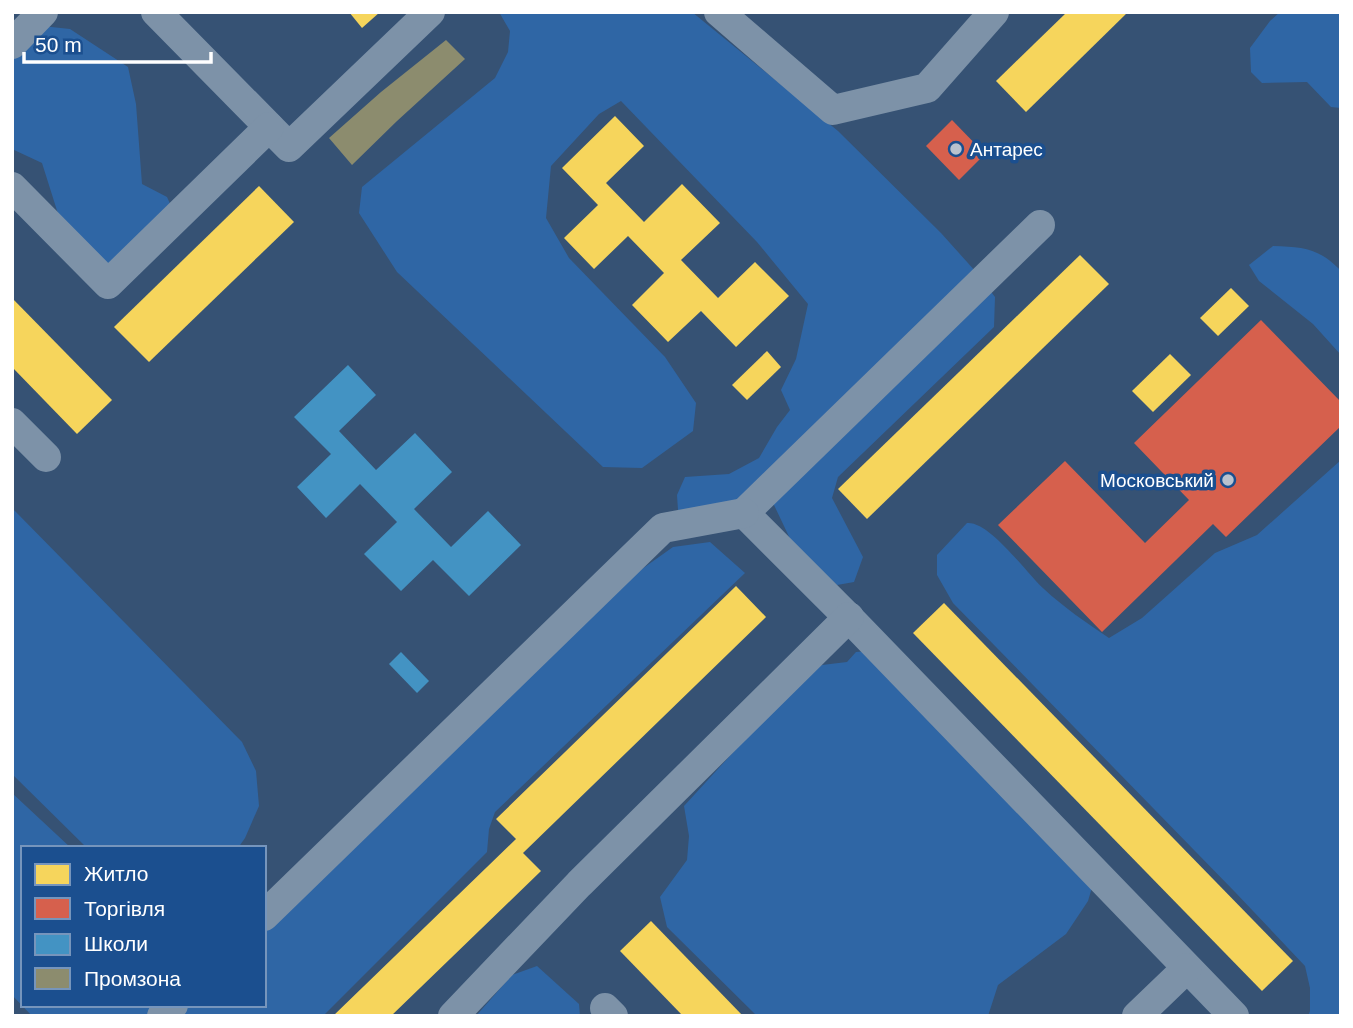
<svg xmlns="http://www.w3.org/2000/svg" width="1353" height="1028" font-family="Arial,sans-serif">
<style>
.green{fill:#2f66a5}
.homes{fill:#f6d55c}
.shops{fill:#d6604d}
.schools{fill:#4393c3}
.industry{fill:#8c8c6e}
.lines{fill:none;stroke-linecap:round;stroke-linejoin:round}
.minor{stroke:#7d92a8;stroke-width:30}
.poi-dot{fill:#b9c2ce;stroke:#1b4f8f;stroke-width:2.5}
.labels{text-anchor:middle;dominant-baseline:central;stroke-width:7;stroke-linejoin:round;paint-order:stroke}
.poi-label{font-size:19px;fill:#fff;stroke:#1b4f8f;text-anchor:start}
</style>
<rect width="100%" height="100%" fill="#365274"/>
<g class="green">
<path d="M499 12H692L838 131 941 233 976 272 995 297 994 327 838 477 832 498 863 557 854 582 837 585 793 545 774 505 678 510 677 495 685 477 729 474 759 458 777 427 790 410 781 390 796 359 808 304 757 242 621 101 599 114 551 166 546 218 569 258 665 357 696 403 693 431 642 468 603 467 397 272 359 213 362 187 495 78 508 52 510 31Z"/>
<path d="M1280 12H1341V108L1331 107 1307 82 1262 83 1251 72 1250 48 1270 21Z"/>
<path d="M42 26 70 29 128 67 136 104 142 184 167 197 172 208 115 266 95 262 60 220 42 163 12 149V54Z"/>
<path d="M1273 246C1304 247 1319 248 1341 271V355L1313 324 1259 281 1249 265Z"/>
<path d="M1341 460V1016H1308L1310 1011V988L1305 966 1235 892 953 603 937 575V555L967 523C990 521 1027 574 1044 589 1062 606 1088 624 1109 638L1142 618 1215 553 1257 535Z"/>
<path d="M12 508 242 742 256 771 259 806 245 838 238 848H87L12 774Z"/>
<path d="M710 542 745 573 495 812 489 829 487 852 323 1016H175L186 1005H264V929L611 591 673 547Z"/>
<path d="M868 651 1093 884 1088 901 1066 934 998 985 988 1016H757L667 927 660 897 687 860 689 836 684 806 804 675 822 665 847 662 856 652Z"/>
<path d="M12 793 71 848H23V1005H173L162 1016H32L12 995Z"/>
<path d="M537 966 579 1004 580 1016H476L512 975Z"/>
</g>
<g class="homes">
<path d="M349 12H380L362 28Z"/>
<path d="M1067 12H1128L1026 112 996 81Z"/>
<path d="M615 116 644 146 606 183 644 222 682 184 720 223 681 260 718 298 755 262 789 296 736 347 701 311 668 342 632 305 664 273 628 236 594 269 564 238 598 205 562 168Z"/>
<path d="M259 186 294 222 149 362 114 327Z"/>
<path d="M1080 255 1109 284 867 519 838 489Z"/>
<path d="M1231 288 1249 306 1218 336 1200 318Z"/>
<path d="M12 298 112 400 77 434 12 367Z"/>
<path d="M767 351 781 367 747 400 732 385Z"/>
<path d="M1170 354 1191 375 1153 412 1132 391Z"/>
<path d="M736 586 766 617 523 853 541 871 391 1016H333L516 839 496 819Z"/>
<path d="M944 603 1293 961 1262 991 913 633Z"/>
<path d="M651 921 743 1016H683L620 951Z"/>
</g>
<g class="shops">
<path d="M952 120 985 154 959 180 926 146Z"/>
<path d="M1261 320 1341 402V426L1226 537 1213 524 1102 632 998 525 1065 461 1145 543 1189 500 1134 443Z"/>
</g>
<g class="schools">
<path d="M348 365 376 395 339 431 376 470 415 433 452 472 414 509 451 547 488 511 521 545 469 596 433 560 401 591 364 554 397 522 360 484 326 518 297 487 331 454 294 417Z"/>
<path d="M401 652 429 681 417 693 389 664Z"/>
</g>
<path class="industry" d="M446 40 465 59 397 121 352 165 329 138 381 92Z"/>
<g class="lines">
<g class="minor">
<path d="M156 12 289 147 430 12"/>
<path d="M719 12 833 110 927 88 994 12"/>
<path d="M12 44 43 12"/>
<path d="M12 187 108 284 269 127"/>
<path d="M1040 225 744 513 854 623 1234 1016"/>
<path d="M12 423 46 457"/>
<path d="M264 916 663 528 744 513"/>
<path d="M605 1008 613 1016"/>
<path d="M162 1016 173 1005"/>
<path d="M453 1016 579 884 849 617"/>
<path d="M1137 1016 1187 968"/>
</g>
</g>
<g class="poi-dot">
<circle cx="956" cy="149" r="7"/>
<circle cx="1228" cy="480" r="7"/>
</g>
<g class="labels">
<g class="poi-label">
<text x="970" y="149">Антарес</text>
<text x="1214" y="480" text-anchor="end">Московський</text>
</g>
</g>
<rect width="1353" height="1028" fill="none" stroke="#ffffff" stroke-width="28"/>
<rect x="21" y="846" width="245" height="161" fill="#1b4f8f" stroke="#7695bc" stroke-width="2"/>
<rect x="35" y="864" width="35" height="21" fill="#f6d55c" stroke="#7695bc" stroke-width="2"/>
<text x="84" y="881" font-size="21" fill="#ffffff">Житло</text>
<rect x="35" y="898" width="35" height="21" fill="#d6604d" stroke="#7695bc" stroke-width="2"/>
<text x="84" y="916" font-size="21" fill="#ffffff">Торгівля</text>
<rect x="35" y="934" width="35" height="21" fill="#4393c3" stroke="#7695bc" stroke-width="2"/>
<text x="84" y="951" font-size="21" fill="#ffffff">Школи</text>
<rect x="35" y="968" width="35" height="21" fill="#8c8c6e" stroke="#7695bc" stroke-width="2"/>
<text x="84" y="986" font-size="21" fill="#ffffff">Промзона</text>
<path d="M24 52v10h187v-10" fill="none" stroke="#ffffff" stroke-width="3.5"/>
<text x="35" y="52" font-size="21" fill="#ffffff" stroke="#1b4f8f" stroke-width="5" paint-order="stroke">50 m</text>
</svg>
